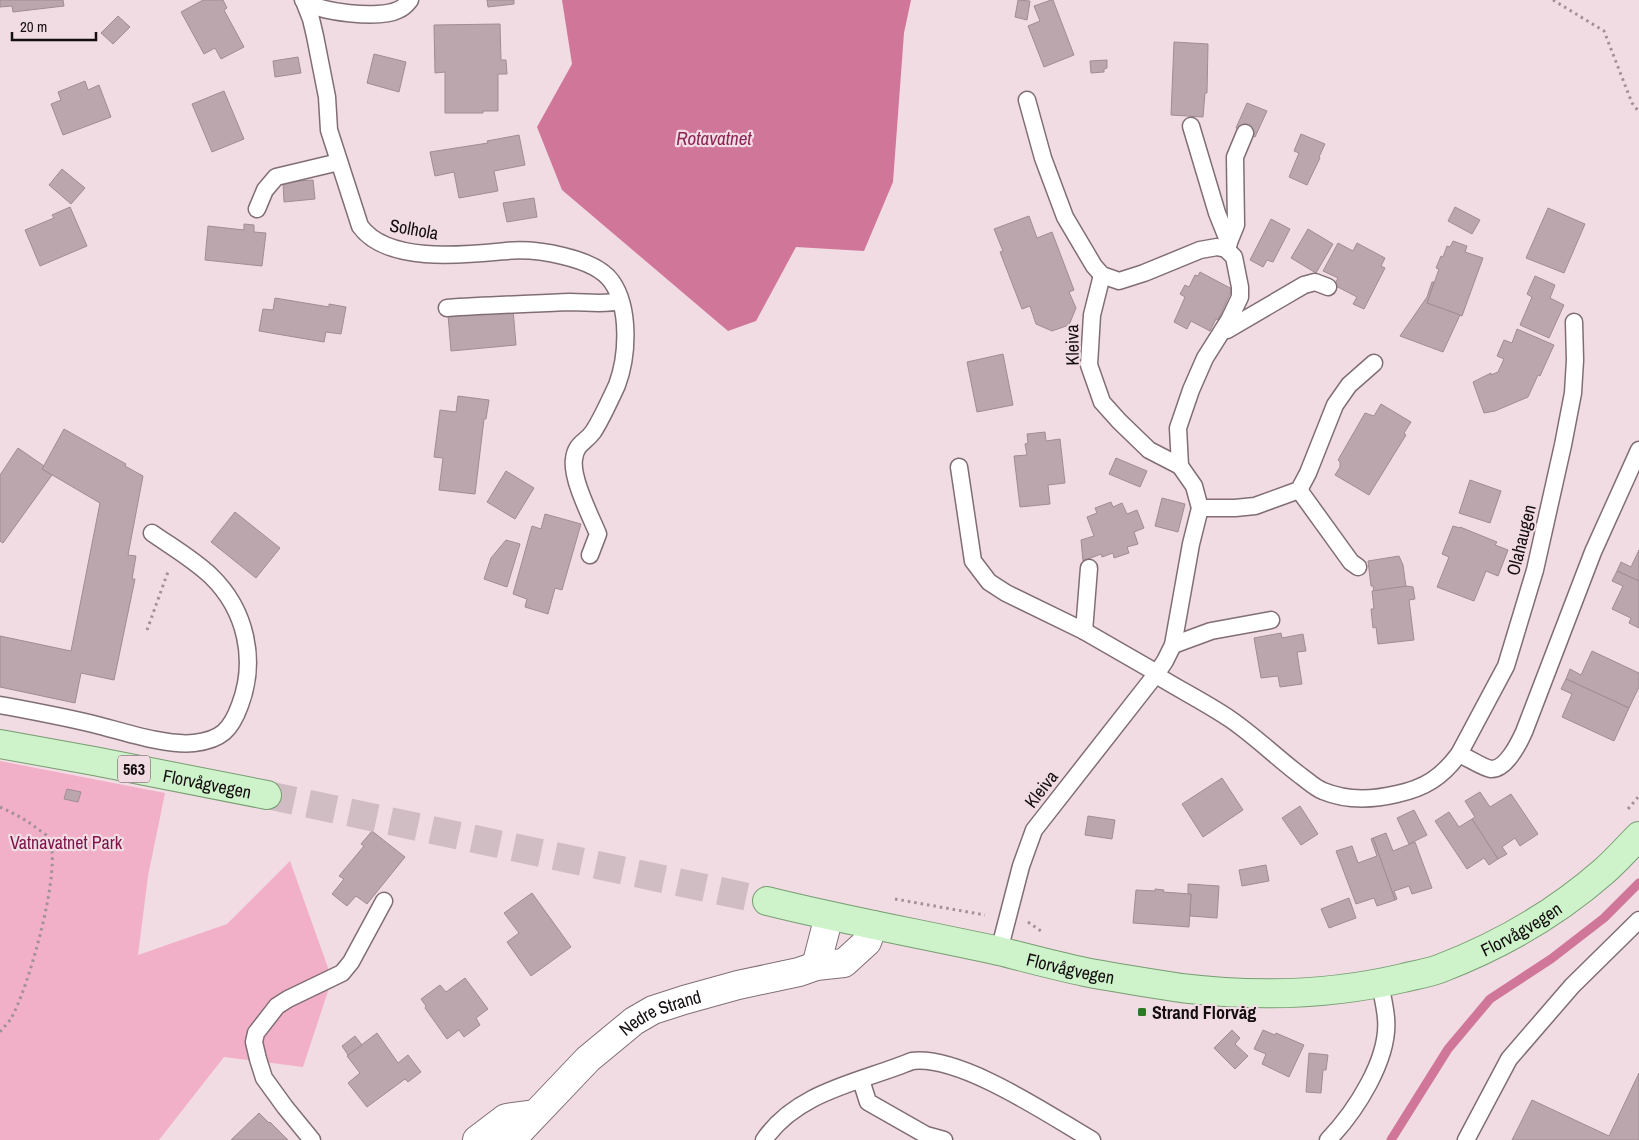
<svg xmlns="http://www.w3.org/2000/svg" width="1639" height="1140" font-family="'Archivo Narrow',sans-serif">
<style>
.green{fill:#f1b0c7}
.water{fill:#d07799}
.lines{fill:none;stroke-linecap:round;stroke-linejoin:round}
.stream{stroke:#d07799;stroke-width:9}
.building{fill:#baa6ac;stroke:#a08d93}
.primary-tunnel{stroke:#d0bdc3;stroke-width:28;stroke-dasharray:28 14;stroke-linecap:butt}
.lane-casing{stroke:#816e74;stroke-width:19}
.street-casing{stroke:#816e74;stroke-width:30}
.primary-casing{stroke:#779d72;stroke-width:30}
.path{stroke:#a19197;stroke-width:3;stroke-dasharray:2.5 4;stroke-linecap:butt}
.lane{stroke:#fff;stroke-width:16}
.street{stroke:#fff;stroke-width:28}
.primary{stroke:#cef2ca;stroke-width:28}
.poi-dot{fill:#297a24;stroke:#f1dce3;stroke-width:2}
.labels{text-anchor:middle;dominant-baseline:central;stroke-width:4.5;stroke-linejoin:round;paint-order:stroke}
.shield{fill:#f1dce3;stroke:#564c4f;stroke-width:1}
.shield-label{font-size:16px;font-weight:bold;fill:#140e10}
.street-label{font-size:18px;fill:#140e10;stroke:#f1dce3}
.park-label{font-size:18px;fill:#7f1249;stroke:#f1dce3}
.poi-label{font-size:18px;font-weight:bold;fill:#140e10;stroke:#f1dce3;text-anchor:start}
.water-label{font-size:19px;font-style:italic;fill:#8d2355;stroke:#f1dce3}
</style>
<rect width="100%" height="100%" fill="#f1dce3"/>
<path class="green" d="M0 761 165 793 148 876 138 955 227 924 290 861 332 979 303 1067 224 1057 159 1140H0Z"/>
<path class="water" d="M562 0H911L904 33 893 182 864 251 796 247 756 321 728 331 562 190 537 127 572 64Z"/>
<g class="lines">
<path class="stream" d="M1391 1140 1448 1049 1490 999 1551 959 1604 918 1639 883"/>
</g>
<g class="building">
<path d="M0 0H63L64 6 13 12 12 6 0 7Z"/>
<path d="M203 0H223L227 8 224 10 244 47 221 59 215 48 204 54 181 12Z"/>
<path d="M487 0H514V4L488 7Z"/>
<path d="M1018 0 1030 1 1027 20 1015 17Z"/>
<path d="M1051 0H1053L1074 55 1044 67 1028 26 1040 21 1034 6Z"/>
<path d="M118 16 130 27 113 44 101 33Z"/>
<path d="M500 24 501 60H506L507 74H498V111H483V113H445V72L435 73 434 25Z"/>
<path d="M1174 42 1208 44 1207 93H1205L1203 117 1171 115Z"/>
<path d="M374 54 406 62 399 92 367 83Z"/>
<path d="M298 57 301 73 275 77 273 61Z"/>
<path d="M1107 60V68L1104 69V72L1091 73 1090 61Z"/>
<path d="M85 81 88 90 99 85 111 117 63 135 51 104 61 100 58 92Z"/>
<path d="M224 91 244 139 212 152 192 104Z"/>
<path d="M1247 103 1267 111 1255 137 1236 128Z"/>
<path d="M1301 134 1325 144 1319 157 1320 158 1307 185 1289 177 1299 153 1294 151Z"/>
<path d="M519 135 525 165 494 171 498 191 459 198 454 172 435 176 430 152 488 143 487 141Z"/>
<path d="M62 169 85 188 71 204 49 185Z"/>
<path d="M313 180 315 199 284 202 283 182Z"/>
<path d="M534 198 537 217 507 222 503 203Z"/>
<path d="M70 207 87 246 40 266 25 230 54 218 52 215Z"/>
<path d="M1455 207 1480 220 1472 234 1448 221Z"/>
<path d="M1548 208 1585 224 1564 273 1526 258Z"/>
<path d="M1029 216 1037 238 1052 232 1074 290 1069 292 1076 308 1069 325 1052 331 1036 324 1030 306 1022 309 1000 252 1003 251 994 229Z"/>
<path d="M1271 219 1290 229 1273 262 1267 260 1263 267 1250 260Z"/>
<path d="M244 224 254 225V232L266 233 262 266 205 260 208 226 244 230Z"/>
<path d="M1308 229 1333 244 1316 273 1291 258Z"/>
<path d="M1453 241 1467 246 1465 252 1483 258 1462 316 1427 303 1439 269 1436 268 1441 256 1443 257 1447 246 1450 247Z"/>
<path d="M1338 243 1353 251 1357 243 1385 258 1381 266 1385 268 1364 309 1353 304 1357 297 1334 285 1338 278 1323 271Z"/>
<path d="M1200 272 1232 289 1218 320 1216 319 1210 331 1191 321 1187 329 1174 322 1185 297 1180 294 1185 285 1189 287 1195 275 1198 276Z"/>
<path d="M1535 276 1555 285 1550 298 1564 305 1549 338 1520 325 1532 297 1527 294Z"/>
<path d="M1432 282H1434L1427 303 1460 315 1443 352 1400 336 1427 297Z"/>
<path d="M275 298 329 307V304L346 307 341 334 326 332 324 342 259 331 263 309 273 310Z"/>
<path d="M513 309 516 345 451 351 448 315Z"/>
<path d="M1517 329 1554 345 1540 376 1538 375 1528 397 1495 411 1484 413 1473 382 1491 373V375L1498 372 1504 359 1497 356 1504 340 1512 343Z"/>
<path d="M1003 354 1013 405 977 412 967 362Z"/>
<path d="M458 396 489 400 486 419H484L475 494 439 490 443 458 434 457 440 410 456 412Z"/>
<path d="M1381 404 1411 422 1404 433 1406 435 1369 495 1335 475 1340 467V462L1338 460 1365 413 1374 416Z"/>
<path d="M64 429 126 464 125 466 143 476 128 555 136 556 132 579H135L114 680 81 673 75 703 0 687V636L71 651 100 503 42 469Z"/>
<path d="M1045 432 1046 441 1060 439 1065 483 1048 485 1050 504 1020 507 1014 456 1027 455 1025 444 1028 443 1027 434Z"/>
<path d="M18 448 44 466 42 469 52 475 3 543 0 541V475Z"/>
<path d="M1116 458 1147 471 1140 487 1109 474Z"/>
<path d="M506 471 534 488 515 519 487 502Z"/>
<path d="M1470 480 1501 491 1490 523 1459 513Z"/>
<path d="M1162 498 1185 504 1178 532 1155 526Z"/>
<path d="M1111 502 1113 507 1122 503 1127 514 1137 510 1144 528 1134 532 1138 544 1127 547 1129 553 1114 558 1113 553 1102 557 1101 554 1083 561 1081 540 1094 536 1087 517 1097 513 1095 508Z"/>
<path d="M235 512 280 548 256 578 211 542Z"/>
<path d="M545 514 581 524 562 590 555 588 548 614 525 607 527 599 513 594 532 526 541 529Z"/>
<path d="M1453 526 1460 528V527L1497 542 1495 545 1508 550 1498 576 1486 571 1474 601 1437 587 1449 557 1442 554Z"/>
<path d="M506 540 520 544 507 587 484 579 491 558Z"/>
<path d="M1639 550V581L1617 571 1621 562 1631 567Z"/>
<path d="M1399 556 1403 565 1406 587 1374 591 1373 586H1371L1368 561Z"/>
<path d="M1617 571 1639 581V628L1629 623 1631 618 1612 609 1623 586 1612 581Z"/>
<path d="M1407 586 1413 587 1415 599 1409 600 1414 640 1378 644 1376 627 1373 628 1371 609H1374L1372 591Z"/>
<path d="M1281 633 1282 638 1303 634 1306 651 1297 652 1302 684 1280 687 1278 676 1261 678 1254 638Z"/>
<path d="M1592 651 1639 673V687L1629 708 1566 679 1570 669 1581 675Z"/>
<path d="M1566 679 1629 708 1614 741 1562 717 1572 694 1561 689Z"/>
<path d="M1222 778 1243 810 1203 837 1182 804Z"/>
<path d="M67 789 81 792 78 802 64 799Z"/>
<path d="M1480 792 1490 807 1511 794 1538 834 1520 846 1515 838 1502 847 1507 854 1498 859 1472 819 1475 817 1465 801Z"/>
<path d="M1300 806 1318 834 1301 845 1282 818Z"/>
<path d="M1414 810 1427 835 1409 844 1397 818Z"/>
<path d="M1449 812 1459 827 1472 819 1498 859 1489 865 1484 858 1467 869 1435 821Z"/>
<path d="M1088 816 1115 820 1112 839 1085 835Z"/>
<path d="M372 831 405 857 367 904 356 896 347 906 332 894 344 879 339 876 364 846 361 844Z"/>
<path d="M1386 833 1393 851 1415 842 1432 888 1412 894 1409 886 1394 891 1397 899 1395 900 1373 838Z"/>
<path d="M1373 838 1395 900 1377 906 1374 898 1356 904 1336 851 1352 846 1358 863 1377 856 1371 839Z"/>
<path d="M1266 865 1269 881 1242 886 1239 870Z"/>
<path d="M1188 884 1219 886 1217 918 1190 916 1191 894H1188Z"/>
<path d="M1155 889 1164 890 1163 892 1191 894 1189 927 1133 923 1136 890 1155 891Z"/>
<path d="M532 893 571 947 531 976 507 942 519 933 504 913Z"/>
<path d="M1349 898 1356 918 1329 928 1321 909Z"/>
<path d="M465 978 488 1009 476 1018 480 1025 464 1037 459 1030 447 1039 425 1008 426 1006 421 999 440 985 446 992Z"/>
<path d="M1232 1030 1240 1038 1235 1044 1248 1056 1235 1069 1214 1048Z"/>
<path d="M1263 1030 1275 1035 1276 1033 1304 1045 1289 1077 1262 1064 1266 1054 1254 1049Z"/>
<path d="M377 1033 398 1063 408 1055 421 1072 408 1082 405 1079 367 1107 348 1083 360 1073 347 1056Z"/>
<path d="M355 1036 362 1045 348 1055 342 1046Z"/>
<path d="M1309 1053 1328 1055 1326 1070H1323L1321 1093 1306 1092Z"/>
<path d="M1639 1073V1140H1512L1532 1100 1609 1136Z"/>
<path d="M259 1113 269 1123 270 1122 288 1140H231Z"/>
</g>
<g class="lines">
<path class="primary-tunnel" d="M267 795 767 901"/>
<g class="lane-casing">
<g id="lane">
<path d="M303 0C318 13 380 19 398 10 403 8 407 4 410 0"/>
<path d="M304 1 311 19 315 36 327 97 329 130 360 226C387 264 465 255 506 251 534 248 595 257 612 282 630 308 628 356 617 385 611 398 601 420 593 432 585 443 576 443 574 459 571 478 590 515 598 534L590 555"/>
<path d="M1191 126 1217 213 1229 243"/>
<path d="M257 209 265 190 276 177 339 162"/>
<path d="M1227 247 1236 225 1235 157 1245 133"/>
<path d="M1102 275 1092 315 1089 365 1102 402 1119 421 1149 450 1180 466"/>
<path d="M447 308C488 305 529 304 570 302 587 302 604 305 620 301"/>
<path d="M1223 330H1227L1304 285 1315 282 1328 287"/>
<path d="M959 467 973 561 989 582 1006 593 1084 631 1157 673 1161 678C1184 692 1208 704 1230 719 1255 736 1277 758 1301 776 1308 781 1315 788 1323 791 1347 801 1372 800 1397 794 1425 788 1442 777 1459 754L1506 666 1535 570 1563 445 1573 393 1575 360 1574 322"/>
<path d="M1299 490 1351 562 1358 567"/>
<path d="M1200 508H1235L1255 506 1299 490 1308 473 1335 405 1349 385 1374 363"/>
<path d="M1084 631 1089 568"/>
<path d="M1173 645 1211 631 1271 620"/>
<path d="M0 705C32 711 65 717 97 725 124 732 167 746 194 743 221 740 231 730 240 705 257 660 246 610 211 576 193 559 172 547 152 533"/>
<path d="M1459 754C1467 757 1483 768 1491 769 1506 770 1519 743 1524 732L1593 552 1639 450"/>
<path d="M999 951 1021 866 1034 830 1157 673 1165 661 1173 645 1191 544 1200 508 1194 486 1180 466 1178 428 1191 390 1205 358 1229 320 1240 297V287L1234 257 1226 249 1217 247 1200 250 1144 273 1119 281 1102 275 1094 266 1065 217 1043 158 1027 100"/>
<path d="M861 1080 868 1102 926 1135 944 1140"/>
<path d="M312 1140 285 1107 264 1078 258 1059 254 1042 256 1033 277 1006 288 999 342 973 351 962 384 901"/>
<path d="M764 1140C797 1091 861 1082 912 1061 961 1055 1049 1115 1092 1140"/>
<path d="M1328 1140C1355 1112 1390 1059 1386 1018 1385 1006 1382 995 1380 983"/>
<path d="M1466 1140 1509 1059 1572 986 1639 920"/>
</g>
</g>
<g class="street-casing">
<g id="street">
<path d="M816 966 829 916"/>
<path d="M477 1140 506 1118 535 1114"/>
<path id="s1" d="M511 1140 588 1059 634 1021 653 1010 684 1000 738 985 799 972 816 966 844 963 867 942 873 925"/>
</g>
</g>
<g class="primary-casing">
<g id="primary">
<path id="s2" d="M0 744 94 761 267 795"/>
<path id="s3" d="M767 901C843 920 921 934 999 951 1027 958 1056 966 1085 972 1116 978 1149 983 1181 988 1255 997 1331 995 1403 978 1415 975 1428 973 1439 969 1499 946 1555 914 1603 872 1616 861 1627 848 1639 836"/>
</g>
</g>
<g class="path">
<path d="M1553 0 1604 31 1632 103 1639 112"/>
<path d="M147 630 169 569"/>
<path d="M0 807C15 814 27 820 39 830 42 832 46 834 48 837 65 862 27 994 10 1020 7 1024 3 1028 0 1032"/>
<path d="M1628 809 1639 796"/>
<path d="M895 899 985 915"/>
<path d="M1028 922 1041 931"/>
</g>
<use href="#lane" class="lane"/>
<use href="#street" class="street"/>
<use href="#primary" class="primary"/>
</g>
<rect class="poi-dot" x="1137" y="1007" width="10" height="10" rx="2.5"/>
<g class="labels">
<rect class="shield" x="118" y="755.5" width="32" height="27" rx="4"/>
<g class="shield-label">
<text x="134" y="769">563</text>
</g>
<g class="street-label">
<text transform="translate(414 229) rotate(10)">Solhola</text>
<text transform="translate(1072 345) rotate(-91)">Kleiva</text>
<text transform="translate(1521 540) rotate(-76)">Olahaugen</text>
<text stroke="none"><textPath href="#s2" startOffset="211">Florvågvegen</textPath></text>
<text transform="translate(1041 789) rotate(-52)">Kleiva</text>
<text stroke="none"><textPath href="#s3" startOffset="775">Florvågvegen</textPath></text>
<text stroke="none"><textPath href="#s3" startOffset="311">Florvågvegen</textPath></text>
<text stroke="none"><textPath href="#s1" startOffset="199">Nedre Strand</textPath></text>
</g>
<g class="park-label">
<text x="66" y="842">Vatnavatnet Park</text>
</g>
<g class="poi-label">
<text x="1152" y="1012">Strand Florvåg</text>
</g>
<g class="water-label">
<text x="714" y="138">Rotavatnet</text>
</g>
</g>
<path d="M12 32v8h84v-8" fill="none" stroke="#140e10" stroke-width="2.5"/>
<text x="20" y="32" font-size="15" fill="#140e10" stroke="#f1dce3" stroke-width="4" paint-order="stroke">20 m</text>
</svg>
